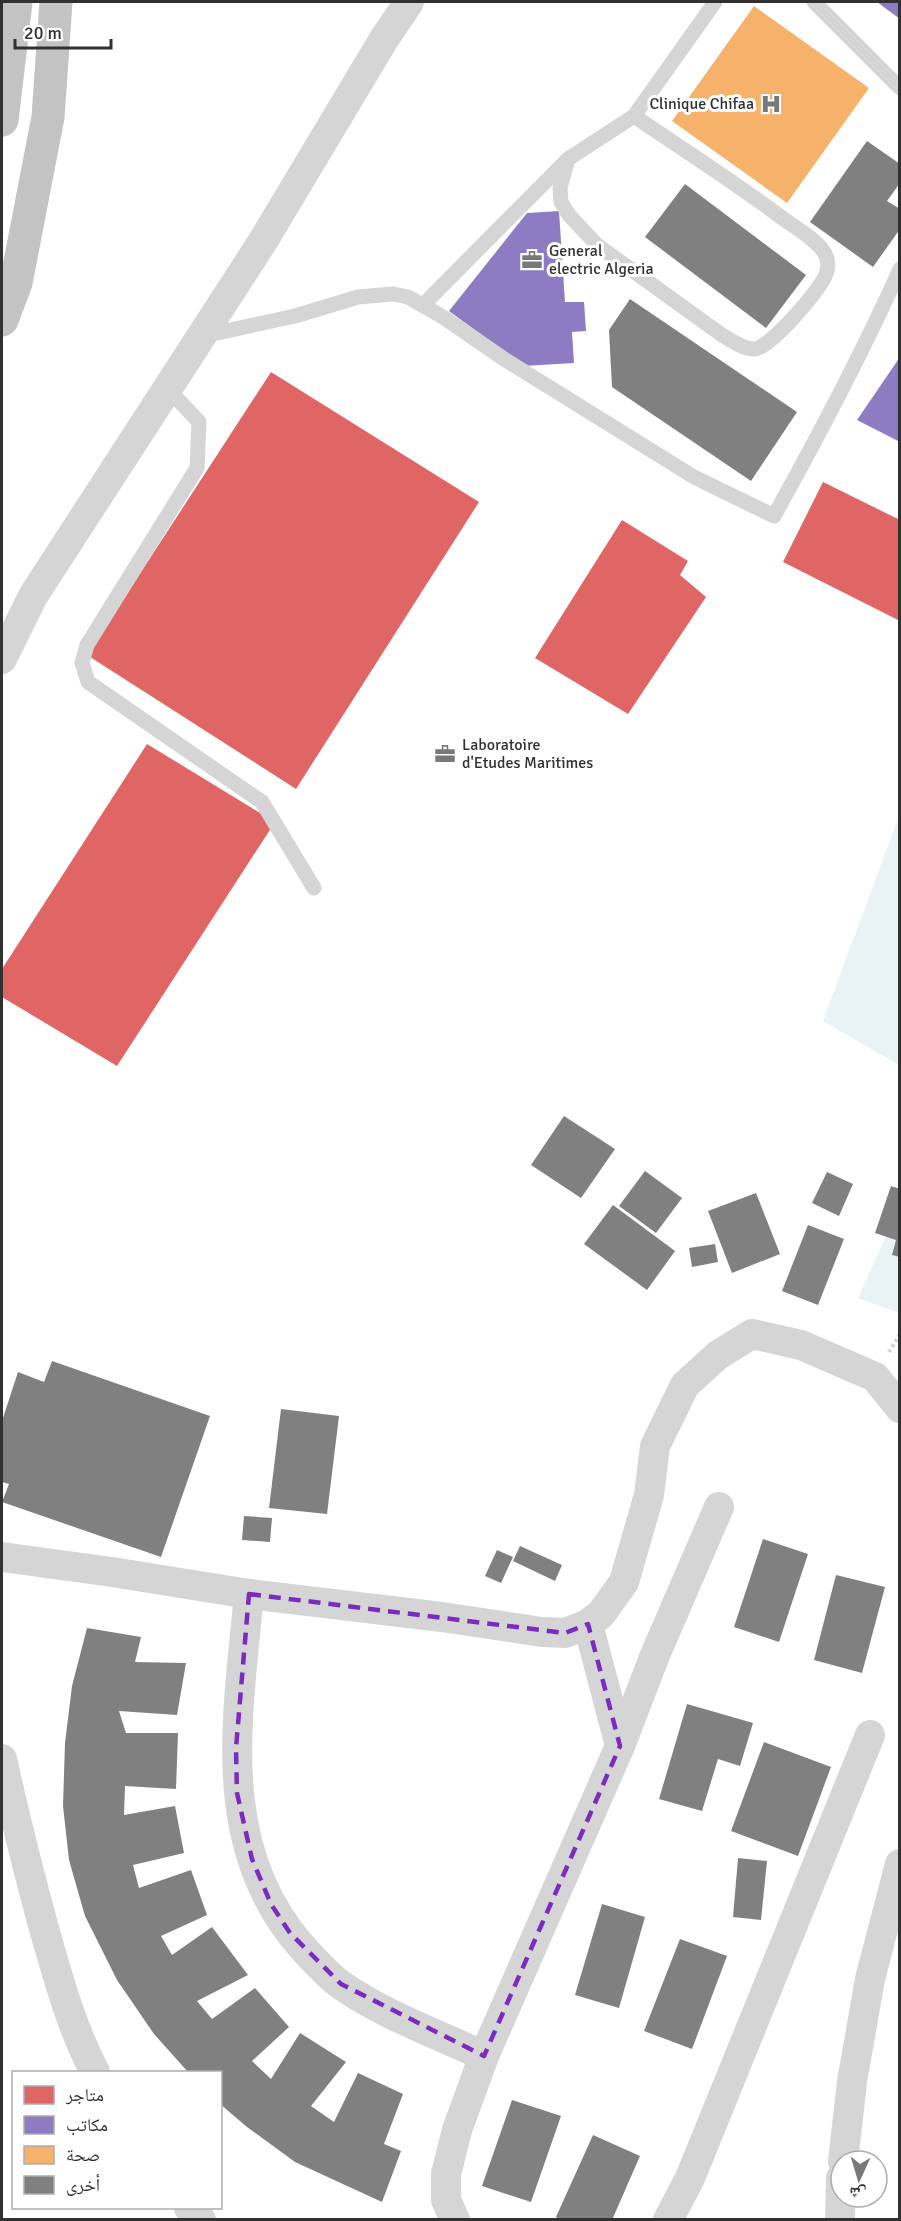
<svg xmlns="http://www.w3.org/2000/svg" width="901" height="2221" font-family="Signika,'Noto Naskh Arabic',sans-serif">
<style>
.green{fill:#e9f3f3}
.shops{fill:#e06666}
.offices{fill:#8e7cc3}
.health{fill:#f6b26b}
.building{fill:#808080}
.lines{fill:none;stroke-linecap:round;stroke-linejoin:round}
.path{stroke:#d4d4d4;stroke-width:4;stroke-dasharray:3 3;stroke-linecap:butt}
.lane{stroke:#d5d5d5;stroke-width:15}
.street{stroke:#d5d5d5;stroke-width:30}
.highway{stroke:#c3c3c3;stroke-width:33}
.marked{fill:none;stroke:#7b2cbf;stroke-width:4.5;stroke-dasharray:12 8;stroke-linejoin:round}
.labels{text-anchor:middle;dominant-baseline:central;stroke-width:6;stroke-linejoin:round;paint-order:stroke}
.poi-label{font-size:16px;fill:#313131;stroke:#fff;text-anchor:start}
</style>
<rect width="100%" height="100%" fill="#fff"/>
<g class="green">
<path d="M899 816V1065L823 1021Z"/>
<path d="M899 1208V1313L858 1298Z"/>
</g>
<g class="shops">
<path d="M271 372 479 502 296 789 87 655Z"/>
<path d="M823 482 900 520V621L783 562Z"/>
<path d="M622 520 688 561 680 575 706 597 628 714 535 658Z"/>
<path d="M147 744 275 822 117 1066 2 997V969Z"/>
</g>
<g class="offices">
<path d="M877 2H900V19Z"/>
<path d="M559 211 565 302H584L586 331 572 332 574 363 524 366 449 311 527 213Z"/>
<path d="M900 357V442L857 420Z"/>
</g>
<path class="health" d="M754 6 869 88 787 203 672 121Z"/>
<g class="building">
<path d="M867 141 900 164V183L887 201 900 209V229L873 267 810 222Z"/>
<path d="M685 184 806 275 766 328 645 237Z"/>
<path d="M630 299 797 412 751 481 612 387 609 330Z"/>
<path d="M564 1116 615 1149 581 1198 531 1165Z"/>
<path d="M645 1171 682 1198 656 1233 619 1206Z"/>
<path d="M827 1172 853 1184 839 1216 812 1203Z"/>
<path d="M891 1186 900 1189V1257L892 1255 896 1240 875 1233Z"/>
<path d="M756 1193 780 1254 732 1273 708 1211Z"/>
<path d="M613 1205 675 1251 647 1290 584 1244Z"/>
<path d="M808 1225 844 1239 818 1305 782 1291Z"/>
<path d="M715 1244 718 1262 692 1267 689 1248Z"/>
<path d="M52 1361 210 1416 161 1557 2 1502 9 1484 2 1482V1421L18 1372 44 1382Z"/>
<path d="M281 1409 339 1416 327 1514 269 1508Z"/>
<path d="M244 1516 272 1518 270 1542 242 1540Z"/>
<path d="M763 1539 808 1554 779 1642 734 1627Z"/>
<path d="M520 1546 562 1565 555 1581 513 1561Z"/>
<path d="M497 1550 513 1557 501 1583 485 1576Z"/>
<path d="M836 1575 885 1587 862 1673 814 1660Z"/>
<path d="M87 1628 141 1637 135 1662 186 1663 177 1715 119 1711 126 1733H178L176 1789 125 1786 124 1815 175 1806 184 1853 133 1865 139 1888 191 1870 207 1915 161 1936 172 1955 212 1927 248 1975 197 2001 212 2019 255 1988 289 2027 252 2061 271 2079 300 2033 346 2062 311 2106 334 2122 358 2073 403 2094 384 2144 401 2151 382 2202 295 2162 247 2127 220 2104V2072H188L154 2034 117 1980 85 1916 69 1860 63 1806 65 1743 72 1686Z"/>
<path d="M687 1704 753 1723 740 1766 718 1759 702 1811 659 1799Z"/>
<path d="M764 1742 831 1767 798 1856 731 1831Z"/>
<path d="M738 1858 767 1861 761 1920 733 1917Z"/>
<path d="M602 1904 645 1917 619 2008 575 1995Z"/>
<path d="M680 1939 727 1956 692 2049 644 2031Z"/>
<path d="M512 2100 561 2116 531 2202 482 2186Z"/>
<path d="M593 2135 640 2156 612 2220H561L556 2217Z"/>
</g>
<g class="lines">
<path class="path" d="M889 1352 900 1334"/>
<g class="lane">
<path d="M814 2 900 88"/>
<path d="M634 116C684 150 736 183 785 220 798 229 815 239 824 252 828 258 829 267 826 274 822 288 770 348 755 349 744 350 731 340 722 335L597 245 569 215 561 202 560 188 568 159 634 116 715 2"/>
<path d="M423 305 566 161"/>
<path d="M203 336 295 316 358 297 393 294 408 297 443 317 504 359 694 477 774 516C819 435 862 354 900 269"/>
<path d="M169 390 199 422 197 468 87 645 82 663 88 682 262 802 314 888"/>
</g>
<g class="street">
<path d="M2 659 33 596 263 241 384 39 409 2"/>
<path d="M2 1557 112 1572 249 1594 442 1617 542 1632 565 1633 588 1624 601 1614 624 1582 649 1495 655 1446 685 1385 718 1355 752 1334 801 1345 875 1377 900 1408"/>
<path d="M249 1594C238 1716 213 1846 302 1947 314 1960 327 1975 341 1985 384 2015 437 2034 484 2056"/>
<path d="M588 1624 620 1746"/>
<path d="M2 1759C14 1814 28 1869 43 1925 57 1974 71 2027 95 2072"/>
<path d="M843 2161 852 2082 870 1979 900 1864"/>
<path d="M189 2208 201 2220"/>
<path d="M455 2220 446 2200V2174L457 2130 484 2056 620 1746 655 1655 719 1507"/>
<path d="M668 2220 690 2178 870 1735"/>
<path d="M840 2220 841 2178"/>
</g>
<g class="highway">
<path d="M2 120 16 2"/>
<path d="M2 320 16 283 48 117 56 2"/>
</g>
</g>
<path class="marked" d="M249 1594 565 1633 588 1624 620 1746 484 2056 341 1984 290 1933 271 1904 252 1859 237 1793 236 1748Z"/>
<defs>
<g id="hospital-bare" transform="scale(1.62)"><path d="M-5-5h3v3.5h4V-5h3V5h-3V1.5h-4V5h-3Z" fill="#797979" stroke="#fff" stroke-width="2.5" paint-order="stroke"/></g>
<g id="office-bare" transform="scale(1.62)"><path d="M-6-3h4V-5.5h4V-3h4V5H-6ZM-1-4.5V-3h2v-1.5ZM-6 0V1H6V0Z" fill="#797979" stroke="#fff" stroke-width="2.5" paint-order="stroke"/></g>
</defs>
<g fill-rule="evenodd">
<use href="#hospital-bare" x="771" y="104"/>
<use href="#office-bare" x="532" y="260"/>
<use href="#office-bare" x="445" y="754"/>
</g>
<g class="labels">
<g class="poi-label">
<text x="754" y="104" text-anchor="end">Clinique Chifaa</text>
<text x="549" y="251">General<tspan x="549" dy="18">electric Algeria</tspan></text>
<text x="462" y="745">Laboratoire<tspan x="462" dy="18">d'Etudes Maritimes</tspan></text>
</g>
</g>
<rect width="901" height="2221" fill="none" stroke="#313131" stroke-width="6"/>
<rect x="12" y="2071" width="210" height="138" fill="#ffffff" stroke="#adadad" stroke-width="1.5"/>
<rect x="24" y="2086" width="30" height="18" fill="#e06666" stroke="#adadad" stroke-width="1.5"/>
<text x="66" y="2101" font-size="18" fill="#313131">متاجر</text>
<rect x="24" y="2116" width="30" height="18" fill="#8e7cc3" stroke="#adadad" stroke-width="1.5"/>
<text x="66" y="2131" font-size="18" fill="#313131">مكاتب</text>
<rect x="24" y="2146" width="30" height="18" fill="#f6b26b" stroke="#adadad" stroke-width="1.5"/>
<text x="66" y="2161" font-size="18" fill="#313131">صحة</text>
<rect x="24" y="2176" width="30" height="18" fill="#808080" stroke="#adadad" stroke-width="1.5"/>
<text x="66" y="2191" font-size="18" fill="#313131">أخرى</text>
<g transform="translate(859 2179) rotate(184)"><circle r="28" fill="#ffffff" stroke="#adadad" stroke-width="1.5"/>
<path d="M0-4.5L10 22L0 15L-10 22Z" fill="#797979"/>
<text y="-9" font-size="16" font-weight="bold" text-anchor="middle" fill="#313131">ش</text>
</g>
<path d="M15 39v9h96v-9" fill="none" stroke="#313131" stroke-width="3"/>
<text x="24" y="39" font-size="18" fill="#313131" stroke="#ffffff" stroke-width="4.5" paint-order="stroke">20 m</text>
</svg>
